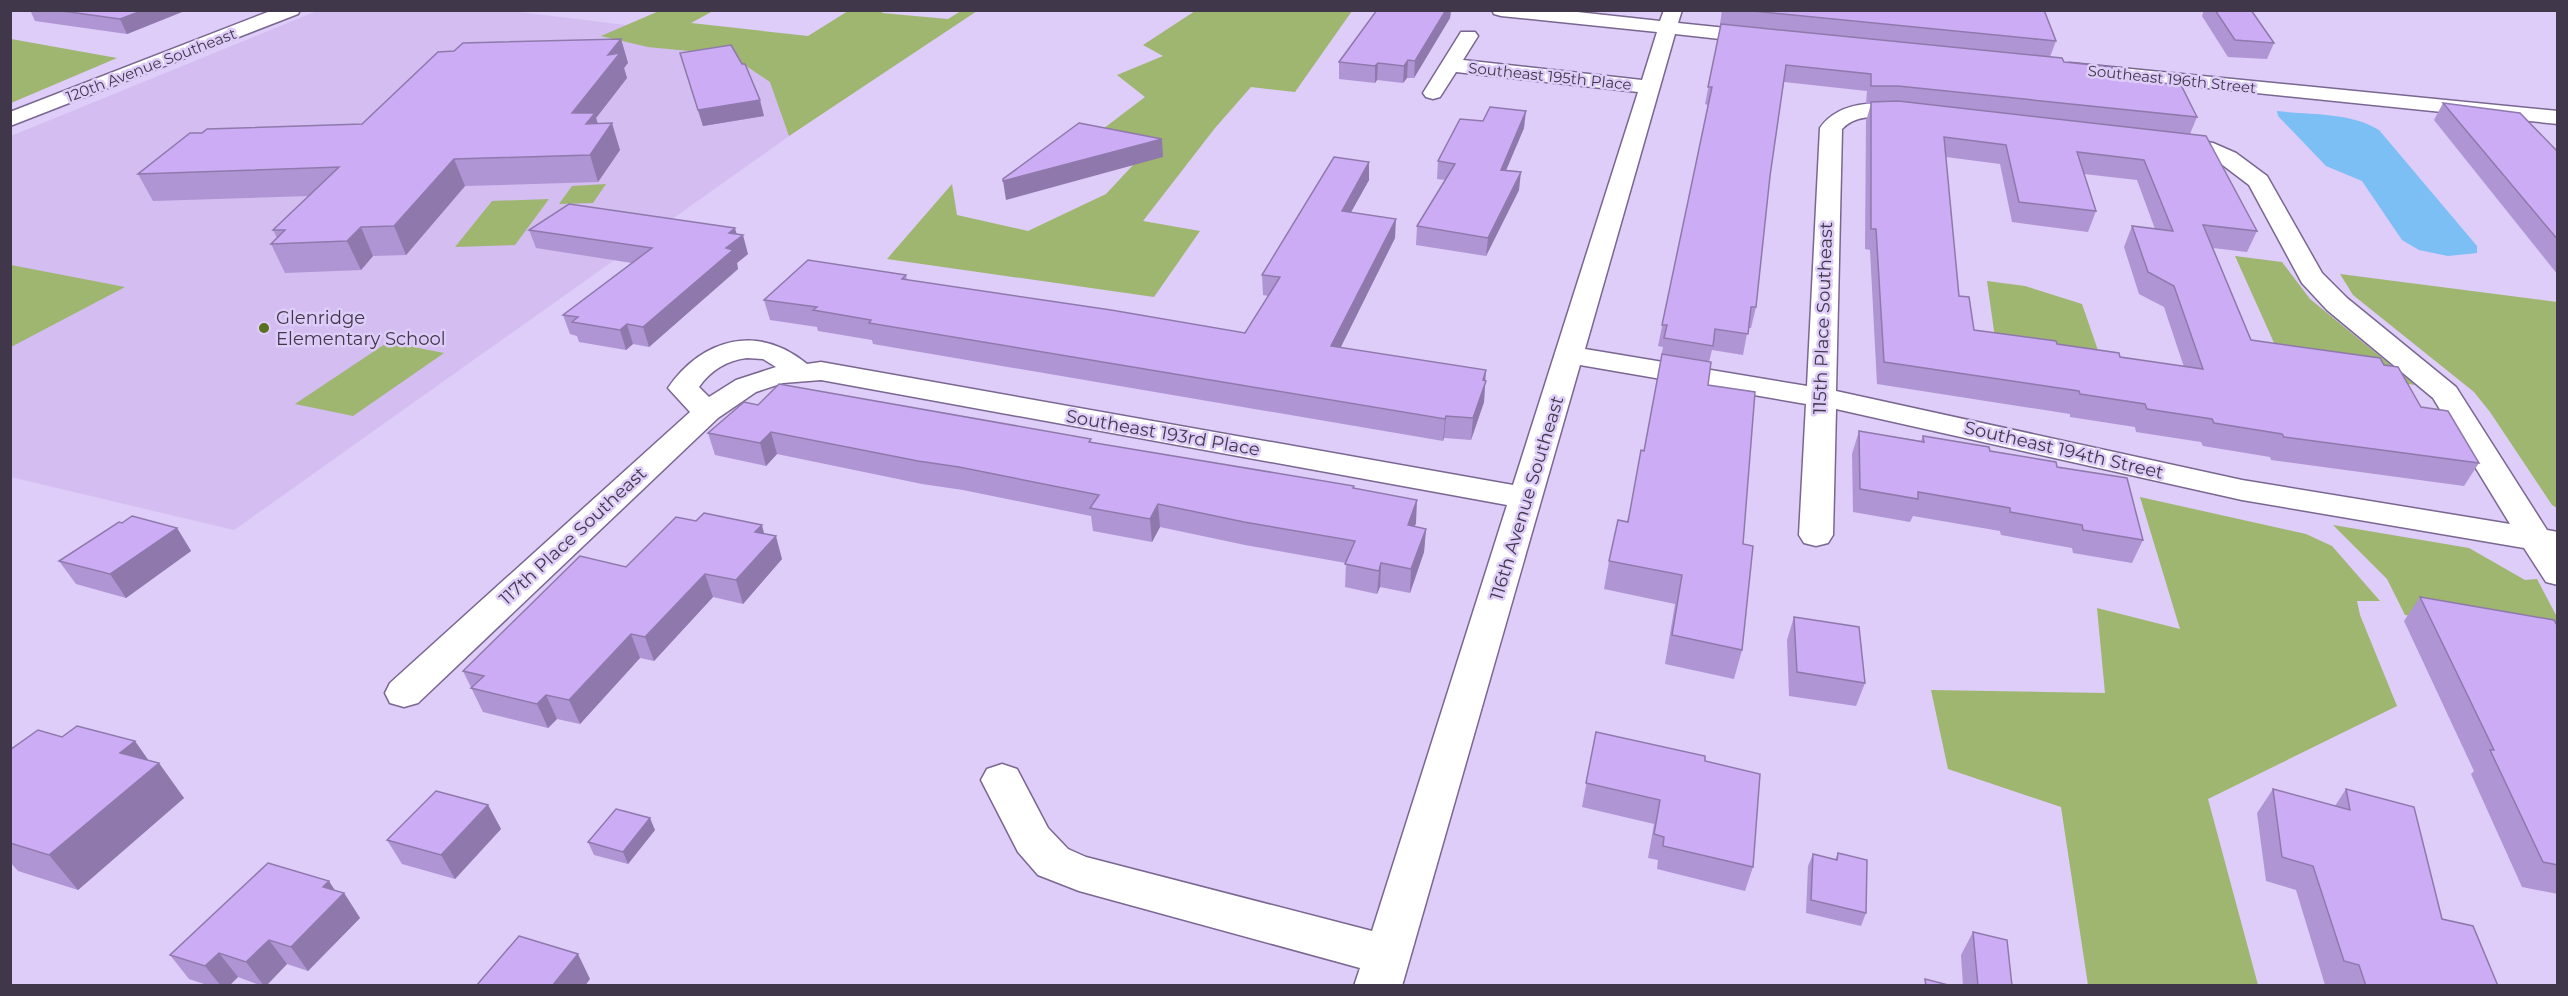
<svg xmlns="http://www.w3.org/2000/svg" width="2568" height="996" font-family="Montserrat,sans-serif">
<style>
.built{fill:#d3bdf1}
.green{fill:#9eb66f}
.water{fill:#7bbff5}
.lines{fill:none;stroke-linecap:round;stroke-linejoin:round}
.minor-casing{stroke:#796790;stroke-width:3}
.minor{fill:#fff;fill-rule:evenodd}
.wall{fill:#af95d3;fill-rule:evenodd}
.shaded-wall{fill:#8f79ac}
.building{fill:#ccadf5;stroke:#8f79ac;stroke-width:1.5;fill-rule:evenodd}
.poi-dot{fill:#597020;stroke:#deccf9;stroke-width:2}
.labels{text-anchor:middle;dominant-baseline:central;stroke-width:5;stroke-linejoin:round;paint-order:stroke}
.far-street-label{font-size:15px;fill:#40384a;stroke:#deccf9}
.poi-label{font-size:18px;fill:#40384a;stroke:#deccf9;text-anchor:start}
.street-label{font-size:18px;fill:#40384a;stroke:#deccf9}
</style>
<rect width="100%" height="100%" fill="#deccf9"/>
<path class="built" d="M317 11H510L899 58 234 530 11 477V136Z"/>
<g class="green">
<path d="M659 11H713L691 23 808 36 848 11H883L882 13 948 19 961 11H977L789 136 770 82 730 55 648 47 601 36Z"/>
<path d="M1195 11H1352L1295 92 1251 87 1215 128 1143 221 1200 231 1154 297 887 259 952 184 957 215 1028 231 1106 194 1148 149 1095 135 1145 97 1117 75 1163 56 1143 45Z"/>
<path d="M10 39H11L117 58 11 103Z"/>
<path d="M606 184 593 203 559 204 572 186Z"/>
<path d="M549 199 515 245 455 247 492 201Z"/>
<path d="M2235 256 2282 262 2310 299 2415 385 2284 365Z"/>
<path d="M11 265 125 287 11 347Z"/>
<path d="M2340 274 2557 302V508L2552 505 2490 412 2474 392 2353 295Z"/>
<path d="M1987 281 2025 286 2082 304 2102 362 1996 345Z"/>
<path d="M388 342 444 353 353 416 295 404Z"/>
<path d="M2140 497 2306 534 2332 546 2380 601H2357L2360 615 2397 706 2208 799 2258 985H2088L2061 807 1948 769 1931 690 2105 693 2097 608 2180 629Z"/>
<path d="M2333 525 2469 548 2525 580 2537 579 2557 617V643L2405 615 2387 579Z"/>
</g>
<path class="water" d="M2277 111C2309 115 2351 112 2379 130L2477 246V253L2448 256 2419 250 2402 240 2362 181 2326 166 2278 116Z"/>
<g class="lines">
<g class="minor-casing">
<g id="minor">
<path d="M273 10H300L298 14 10 126V112Z"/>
<path d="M1492 10H1559L1660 21 1664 10H1682L1678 23 1765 32 1772 34 1775 38 1772 42 1765 44 1675 34 1585 349 1807 386 1820 128C1841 97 1890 101 1922 109L1925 114 1922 119C1895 125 1864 106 1842 129L1836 391 2242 480 2510 524 2433 398 2327 310 2302 283 2249 185 2220 163 2199 154 2163 147 2160 142 2163 137 2171 135 2213 143 2236 153 2267 176 2322 273 2347 298 2456 387 2547 530 2558 532V585L2546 582 2524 548 2242 500 1836 409 1833 535 1828 543 1816 546 1804 543 1799 535 1806 404 1580 365 1402 986H1354L1360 968 1079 891 1038 875 1018 852 981 780 987 769 1002 764 1017 769 1048 828 1068 849 1086 857 1372 931 1507 505 821 380 783 383 756 392 718 418 418 703 404 707 390 703 385 693 390 683 690 412 668 388C702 339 758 323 807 364L821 362 1513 485 1638 92 1456 72 1440 97 1433 99 1426 97 1423 93 1461 32H1475L1478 36 1463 60 1642 80 1657 32 1501 16 1494 14ZM747 358 763 359 776 367 736 380 709 397 699 387C710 371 727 360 747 358Z"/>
<path d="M2070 63 2558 111V124L2063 73 2060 69 2063 65Z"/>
</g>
</g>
<use href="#minor" class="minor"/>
</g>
<g class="wall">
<path d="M30 10H187L127 34 35 21Z"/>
<path d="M1377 10H1451L1450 18 1414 78H1407L1403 83 1377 80 1375 83 1339 79V62Z"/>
<path d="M1722 10H2044L2056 41 2050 57 2064 62 2115 76 2162 83 2197 117 2190 134 2257 231 2247 252 2213 248 2251 340 2384 365 2421 407 2479 463 2464 486 2271 460 2270 457 2203 446 2201 442 2136 432 2135 427 2070 417V414L1877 384 1870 250 1865 249 1866 121 1871 104H1866L1867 91 1784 82 1770 176 1756 307 1751 328H1748L1743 355 1712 350 1709 362 1708 385 1743 544 1742 650 1734 679 1665 664 1675 604 1604 589 1609 561 1627 522 1644 451 1663 347 1658 346 1708 105 1705 104 1721 24 1757 28 1720 24ZM1946 157 2000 164 2012 222 2088 232 2096 211 2084 174 2137 180 2155 229 2132 226 2124 247 2139 294 2164 307 2184 367 2120 357 2057 344 1974 330 1959 296Z"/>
<path d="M2204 10H2251L2274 43 2267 59 2228 57 2202 16Z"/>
<path d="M621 39 628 63 624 68 627 78 596 118 598 124 620 150 598 182 465 186 406 255 373 256 361 270 285 273 271 244 277 238 273 230 309 196 153 201 138 174 362 124 454 51Z"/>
<path d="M680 53 764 116 703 126Z"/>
<path d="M2443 103 2558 152V275L2434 120Z"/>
<path d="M1524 128 1506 170 1519 190 1486 256 1416 245 1417 226 1445 180 1437 179 1438 161Z"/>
<path d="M1369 162V180L1351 212 1395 238 1340 348 1485 381 1484 402 1471 440 1444 438 1443 441 873 344 872 340 818 331 817 327 770 320 764 300 906 275 907 280 1245 333 1268 296 1263 295 1262 275Z"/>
<path d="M529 230 737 234 748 254 737 263 738 269 649 347 633 344 626 350 579 342 577 336 570 334 563 315 632 263 536 248Z"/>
<path d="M758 405 1091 442 1354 486V489L1416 523 1414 527 1426 529 1424 552 1410 593 1380 587 1377 594 1345 587 1346 563 1245 545 1160 527 1152 542 1093 531 1091 516 963 490 922 484 777 454 766 466 715 455 708 433Z"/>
<path d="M1859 431 1921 441 1923 436 2057 467 2143 540 2132 563 2073 553 2072 548 2001 535 2000 531 1913 516 1910 522 1853 512 1852 454Z"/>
<path d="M177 528 191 551 126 598 76 584 59 561Z"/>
<path d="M764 534 782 559 743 604 713 597 654 661 640 658 580 724 557 719 548 728 483 712 463 671 626 567Z"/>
<path d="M2420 597 2558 627V894L2522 887 2471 774 2474 771 2404 621Z"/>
<path d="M1794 617 1865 683 1856 706 1789 696 1787 640Z"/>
<path d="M1596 732 1705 761 1753 867 1745 891 1657 869 1658 860 1648 858 1654 824 1582 807Z"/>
<path d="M10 750 149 760 184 798 78 890 18 871 10 862Z"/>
<path d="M2273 789 2335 806 2346 789 2442 919 2498 986 2325 985 2296 890 2266 881 2257 813Z"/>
<path d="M488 805 501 829 455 879 402 864 387 840Z"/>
<path d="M655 830 628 864 594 855 588 842Z"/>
<path d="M1838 853 1866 913 1861 926 1806 913 1808 866 1813 854 1835 860Z"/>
<path d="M335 891 344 893 360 918 308 971 287 964 266 986H262L238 977 229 986H210L189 979 170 955Z"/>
<path d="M1973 932 2012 986H1963L1961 955Z"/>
</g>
<g class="shaded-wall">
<path d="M144 10H187L127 34 120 19Z"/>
<path d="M1446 10H1451L1450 18 1414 78 1415 61Z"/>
<path d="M621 39 628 63 624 68 627 78 596 118 602 137 612 123 620 150 598 182 590 155 572 113 608 55Z"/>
<path d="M1408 60 1407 78 1403 83 1404 66Z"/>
<path d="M1378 63 1377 80 1375 83V66Z"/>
<path d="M760 100 764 116 703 126 698 110Z"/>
<path d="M1526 111 1524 128 1499 187 1501 170Z"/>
<path d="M1162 139 1163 157 1006 200 1003 181Z"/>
<path d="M454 159 465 186 406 255 394 226Z"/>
<path d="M1369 162V180L1341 230 1342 211Z"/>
<path d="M1521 172 1519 190 1486 256 1488 238Z"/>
<path d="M1396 219 1395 238 1331 367V346Z"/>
<path d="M361 227 373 256 361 270 347 241Z"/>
<path d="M735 228 738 239 743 235 748 254 737 263 738 269 649 347 643 327 726 248 729 233Z"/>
<path d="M627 324 633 344 626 350 620 330Z"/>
<path d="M1486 370 1484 402 1471 440 1473 418Z"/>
<path d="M1446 416 1444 438 1443 441 1445 419Z"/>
<path d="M771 432 777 454 766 466 760 443Z"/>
<path d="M1417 500 1416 523 1406 548 1408 525Z"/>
<path d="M1158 504 1160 527 1152 542 1150 519Z"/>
<path d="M762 525 767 545 776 536 782 559 743 604 736 580 755 532Z"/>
<path d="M177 528 191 551 126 598 110 574Z"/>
<path d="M1426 529 1424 552 1410 593 1411 569Z"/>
<path d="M1381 563 1380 587 1377 594 1379 571Z"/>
<path d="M705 574 713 597 654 661 645 637Z"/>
<path d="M631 634 640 658 580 724 569 700Z"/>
<path d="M546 695 557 719 548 728 537 704Z"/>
<path d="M135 741 154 768 159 763 184 798 78 890 49 855 120 753Z"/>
<path d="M488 805 501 829 455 879 441 855Z"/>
<path d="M650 818 655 830 628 864 623 852Z"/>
<path d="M329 881 340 898 344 893 360 918 308 971 291 947 323 887Z"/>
<path d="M269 940 287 964 266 986H264L246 962Z"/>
<path d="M219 953 238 977 229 986H221L205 966Z"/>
<path d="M578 954 590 979 585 986H552Z"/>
</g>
<g class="building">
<path d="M55 10H144L120 19Z"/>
<path d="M1377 10H1446L1415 61 1408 60 1404 66 1378 63 1375 66 1339 62Z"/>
<path d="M1743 10H2044L2056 41Z"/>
<path d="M2215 10H2251L2274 43 2235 40Z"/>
<path d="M1721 24 2062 58 2064 62 2112 67 2115 76 2161 80 2162 83 2181 85 2197 117 1898 86H1871V74L1786 65 1770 176 1756 307H1751L1748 334 1715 329 1713 346 1664 338 1667 325H1662L1712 87H1708Z"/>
<path d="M621 39 608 55 620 53 572 113H595L586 124 612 123 590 155 454 159 394 226 361 227 347 241 271 244 285 230H273L339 167 138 174 190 133H202L207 129 362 124 438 52 454 51 463 43Z"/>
<path d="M731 45 742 64H745L760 100 698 110 680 53Z"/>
<path d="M1898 101 2206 136 2257 231 2203 225 2251 340 2380 358 2384 365 2398 367 2421 407 2448 411 2479 463 2284 437 2282 434 2214 423 2212 419 2147 409 2145 404 2080 394 2079 391 1884 362 1876 229H1871V102ZM1944 137 2006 145 2019 202 2096 211 2077 152 2144 160 2173 231 2132 226 2148 272 2174 286 2203 369 2120 357 2119 353 2057 344 2056 341 1974 330 1969 297 1959 296Z"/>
<path d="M2443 103 2520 113 2558 152V240Z"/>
<path d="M1490 107 1526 111 1501 170 1521 172 1488 238 1417 226 1455 164 1438 161 1460 119 1483 121Z"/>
<path d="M1079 123 1162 139 1003 181V179Z"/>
<path d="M1334 157 1369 162 1342 211 1396 219 1331 346 1486 370 1483 380 1486 381 1473 418 1446 416 1445 419 869 323 871 320 813 310 817 307 764 300 808 260 906 275 902 279 1111 310 1245 333 1280 277 1262 275Z"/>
<path d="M569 204 735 228 729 233 743 235 726 248 733 250 643 327 627 324 620 330 572 322 578 317 563 315 652 248 529 230Z"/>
<path d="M1662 354 1711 362 1708 385 1755 392 1743 544 1753 546 1742 650 1672 635 1682 575 1609 561 1618 520 1628 522 1641 450 1644 451Z"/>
<path d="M779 384 1091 439 1089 442 1354 486 1353 488 1417 500 1408 525 1426 529 1411 569 1381 563 1379 571 1345 564 1355 541 1244 522 1158 504 1150 519 1090 508 1099 495 959 467 918 461 771 432 760 443 708 433 744 402 758 405Z"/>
<path d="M1859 431 1924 442 1923 436 1989 447 1990 451 2056 462 2057 467 2127 478 2143 540 2083 530 2082 525 2010 512V508L1918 492V499L1860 489Z"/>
<path d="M704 513 762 525 755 532 776 536 736 580 705 574 645 637 631 634 569 700 546 695 537 704 471 688 484 676 463 671 580 556 626 567 676 517 696 521Z"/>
<path d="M132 516 177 528 110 574 59 561 119 522 122 523Z"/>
<path d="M2420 597 2554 620 2558 627V865L2543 862 2490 750H2494Z"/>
<path d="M1794 617 1859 627 1865 683 1797 672Z"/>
<path d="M77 726 135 741 120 753 159 763 49 855 10 843V750L38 730 62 737Z"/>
<path d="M1596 732 1705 756V761L1760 774 1753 867 1663 846 1664 837 1654 834 1660 800 1586 783Z"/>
<path d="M2273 789 2350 810 2346 789 2414 807 2442 919 2473 926 2498 986H2366L2359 965 2344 961 2313 866 2282 857Z"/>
<path d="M436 791 488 805 441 855 387 840Z"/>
<path d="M616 809 650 818 623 852 588 842Z"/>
<path d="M1838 853 1867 860 1866 913 1811 900 1813 854 1837 860Z"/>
<path d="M268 863 329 881 323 887 344 893 291 947 269 940 246 962 219 953 205 966 170 955Z"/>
<path d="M1973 932 2007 940 2012 986H1978Z"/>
<path d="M519 936 578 954 552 986H476Z"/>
<path d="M1925 979 1952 986H1926Z"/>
</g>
<circle class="poi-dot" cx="264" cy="328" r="6"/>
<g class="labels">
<g class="far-street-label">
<text transform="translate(151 65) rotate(-21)">120th Avenue Southeast</text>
<text transform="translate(1550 76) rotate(6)">Southeast 195th Place</text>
<text transform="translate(2172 79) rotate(6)">Southeast 196th Street</text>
</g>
<g class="poi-label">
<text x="276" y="318">Glenridge<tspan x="276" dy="21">Elementary School</tspan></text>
</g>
<g class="street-label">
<text transform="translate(1823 318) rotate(-88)">115th Place Southeast</text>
<text transform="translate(1163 433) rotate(10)">Southeast 193rd Place</text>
<text transform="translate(2064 450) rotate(13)">Southeast 194th Street</text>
<text transform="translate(1527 498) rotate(-73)">116th Avenue Southeast</text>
<text transform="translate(573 536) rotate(-43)">117th Place Southeast</text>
</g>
</g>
<rect width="2568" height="996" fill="none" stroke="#40384a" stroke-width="24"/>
</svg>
